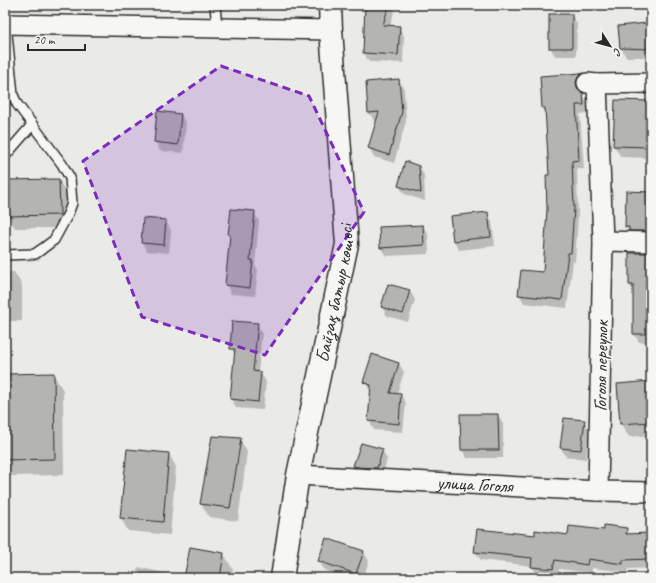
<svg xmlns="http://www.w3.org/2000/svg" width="656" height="583" font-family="Caveat,sans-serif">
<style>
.shadow{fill:#0003}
.building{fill:#b4b4b1;stroke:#2b2b2b}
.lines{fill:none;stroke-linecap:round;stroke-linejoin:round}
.lane-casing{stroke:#2b2b2b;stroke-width:12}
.street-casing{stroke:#2b2b2b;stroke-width:22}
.secondary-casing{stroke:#2b2b2b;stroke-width:25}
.lane{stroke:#f6f6f2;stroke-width:9}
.street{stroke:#f6f6f2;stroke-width:19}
.secondary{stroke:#f6f6f2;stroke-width:22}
.marked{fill:#7b2cbf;fill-opacity:0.2;stroke:#7b2cbf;stroke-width:3;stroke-dasharray:8 5;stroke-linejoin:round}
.labels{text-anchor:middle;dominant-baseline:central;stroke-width:3.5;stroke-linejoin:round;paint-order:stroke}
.street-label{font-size:19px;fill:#2b2b2b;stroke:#f6f6f2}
</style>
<rect width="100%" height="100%" fill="#eaeae6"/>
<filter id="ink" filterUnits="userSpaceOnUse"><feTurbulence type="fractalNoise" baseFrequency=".025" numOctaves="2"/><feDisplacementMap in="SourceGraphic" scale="8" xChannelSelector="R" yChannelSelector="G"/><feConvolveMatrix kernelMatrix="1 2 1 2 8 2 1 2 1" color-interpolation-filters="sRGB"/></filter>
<g filter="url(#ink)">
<g class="shadow">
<path d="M5 5H78V8L5 6Z"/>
<path d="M367 5H396L390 26 399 27 404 36 403 63 369 62 364 53Z"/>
<path d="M572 15 577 24 576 56H555L550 47Z"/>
<path d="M646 24 651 33V57H626L621 48Z"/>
<path d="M581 74 586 82 582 86 581 92 587 103 588 113 580 114 584 169H577L578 217 575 262 573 261 567 308 524 303 519 294 544 274 550 176 546 113 543 107Z"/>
<path d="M399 80 404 89 406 121 394 163 374 157 369 148 378 121H374L369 112Z"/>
<path d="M650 102 651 104V158L621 157 614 146Z"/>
<path d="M158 112 181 115 186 123 183 153 160 151 155 142Z"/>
<path d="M419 166 424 175 425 201 404 194 399 186Z"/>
<path d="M59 180 66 193 67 228H15L7 215Z"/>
<path d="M651 193V230H631V232H651V239L631 235 626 226Z"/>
<path d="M254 212 259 221 255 265 258 270 255 296 231 294 226 285 231 237 229 235Z"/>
<path d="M487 213 492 222 495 246 459 250 454 241Z"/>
<path d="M166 221 171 230 169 253 147 251 142 243Z"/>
<path d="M423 226 428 234 429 254 386 256 381 248Z"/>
<path d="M630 254 651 256V342H639L634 334V293L630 285Z"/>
<path d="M5 272H14L22 285V321H5Z"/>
<path d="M410 291 415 300 408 322 387 316 382 307Z"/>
<path d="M257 324 262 333 258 373H261L266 382 263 410 236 408 231 399 236 357 231 348Z"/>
<path d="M399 364 404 372 397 394 401 395 406 403 403 432 374 430 369 421 371 391H370L365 382Z"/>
<path d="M53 374 63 390 64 475 9 476 5 469V375Z"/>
<path d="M651 382V435L629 437 621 424 618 385Z"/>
<path d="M498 415 503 424V458H467L462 450Z"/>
<path d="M584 421 589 430 586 459 566 457 561 448Z"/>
<path d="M240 439 247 452 238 521 209 517 201 504Z"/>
<path d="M382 450 387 459 382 477 360 474 355 466Z"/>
<path d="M169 454 176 467 170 535 128 531 121 518Z"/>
<path d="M626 529 630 535 651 534V568L628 569 627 572 592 568V573L559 569 558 578 537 575 532 566 481 560 475 552 536 536H569Z"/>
<path d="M364 552 369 561 363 578H348L324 570 319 561Z"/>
<path d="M224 554 233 570 231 578H135L138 567 185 578Z"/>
</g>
<g class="building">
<path d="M365 5H389L383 25 400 26 398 55 363 53Z"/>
<rect x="549" y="14" width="23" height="34"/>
<path d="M647 23 648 49 620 48 618 26Z"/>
<path d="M581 73V74L578 77 576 82 577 88 580 92 583 93 584 105H576L579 160 572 161 574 208 571 253H568L562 300 518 295 521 270 543 272 547 209 546 175H549L545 108H542L540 76Z"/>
<path d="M399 79 402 112 389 155 368 148 379 112 368 113 366 82Z"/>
<path d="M615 100 651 101 649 147 613 146Z"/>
<path d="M157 111 181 114 178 145 154 142Z"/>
<path d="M405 161 419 166 421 193 398 186Z"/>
<path d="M59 179 60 215 6 216V180Z"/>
<path d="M626 191 651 192V231H629V227H625Z"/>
<path d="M231 209 255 211 250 260H253L250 288 225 285 230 235H228Z"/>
<path d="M488 212 491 237 453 241 450 216Z"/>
<path d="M143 218 166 220 164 245 141 243Z"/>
<path d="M423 225 424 245 380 248 379 227Z"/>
<path d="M629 253H651V334H633V285H629Z"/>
<path d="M388 284 410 290 403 314 381 307Z"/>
<path d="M232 321 258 323 253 371 261 372 258 402 230 399 235 349H230Z"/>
<path d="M372 354 399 363 390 393 401 394 399 424 368 421 371 385 363 382Z"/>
<path d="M54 373 55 459 5 460V374Z"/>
<path d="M651 381V422L620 424 617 384Z"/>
<path d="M460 414H498L499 450H461Z"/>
<path d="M564 418 585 420 581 450 560 448Z"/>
<path d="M212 436 241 438 230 508 200 504Z"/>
<path d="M361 443 383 449 377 468 358 467 353 466Z"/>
<path d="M127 449 169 453 163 522 120 518Z"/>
<path d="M604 525 627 528 626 534 651 533V559L623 560V564L588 559 587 565 555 560 553 569 531 567 532 558 474 552 477 529 535 535V530L568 535 569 526 604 530Z"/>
<path d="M326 538 364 551 356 574 318 561Z"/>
<path d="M190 547 224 553 220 578H184Z"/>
</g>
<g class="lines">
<g class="lane-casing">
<g id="lane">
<path d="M215 5 217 28"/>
<path d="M5 156 32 125"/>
<path d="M5 255 35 254 42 249 54 240 68 214 72 203 70 178 62 164 17 104 13 95 6 24"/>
</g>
</g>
<g class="street-casing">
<g id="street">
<path d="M5 24 331 30"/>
<path d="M587 83 597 84 603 241 598 491"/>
<path d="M597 84 651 83"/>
<path d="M603 241 651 242"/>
<path id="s1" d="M298 475 598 491 651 492"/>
</g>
</g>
<g class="secondary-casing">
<g id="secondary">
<path id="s2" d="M282 578 298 475 347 244 331 30 330 5"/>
</g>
</g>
<use href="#lane" class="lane"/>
<use href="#street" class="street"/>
<use href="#secondary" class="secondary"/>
</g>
</g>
<path class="marked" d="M221 66 309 96 364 212 265 355 142 317 83 161Z"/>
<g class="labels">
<g class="street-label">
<text stroke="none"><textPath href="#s2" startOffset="290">Байзақ батыр көшесі</textPath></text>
<text transform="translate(601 366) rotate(-89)">Гоголя переулок</text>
<text stroke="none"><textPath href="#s1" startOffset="177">улица Гоголя</textPath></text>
</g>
</g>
<rect width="656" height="583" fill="none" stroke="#f6f6f2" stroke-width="20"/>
<rect x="10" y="10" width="636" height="563" fill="none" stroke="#2b2b2b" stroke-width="1.5" filter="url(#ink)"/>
<g transform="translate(610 46) rotate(126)" stroke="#f6f6f2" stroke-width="3" paint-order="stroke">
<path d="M0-3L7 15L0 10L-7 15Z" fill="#2b2b2b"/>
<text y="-6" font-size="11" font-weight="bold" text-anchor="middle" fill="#2b2b2b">С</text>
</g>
<path d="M28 44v6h57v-6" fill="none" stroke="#2b2b2b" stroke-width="2"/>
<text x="34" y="44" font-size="12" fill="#2b2b2b" stroke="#f6f6f2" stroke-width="3" paint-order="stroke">20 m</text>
</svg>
